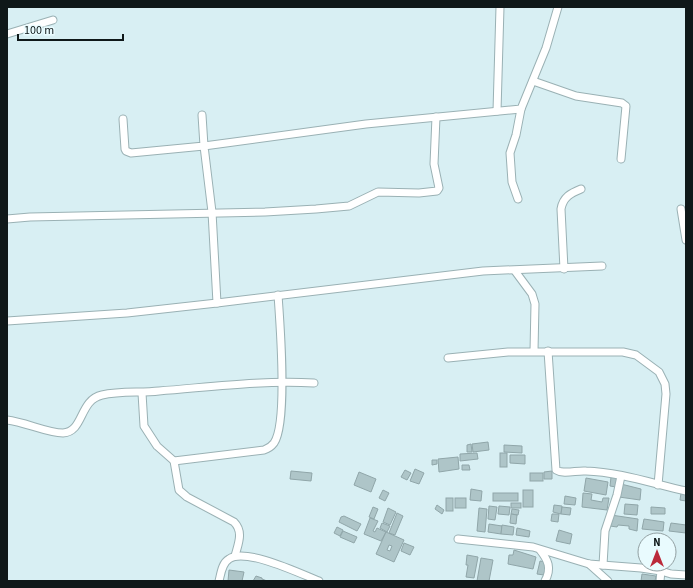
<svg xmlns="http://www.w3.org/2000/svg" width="693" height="588" font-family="'Source Sans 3',sans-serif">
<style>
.building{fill:#aec5c8;stroke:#90a6a9;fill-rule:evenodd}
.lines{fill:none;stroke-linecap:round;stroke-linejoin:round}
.minor-casing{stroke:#9ab1b4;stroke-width:9}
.minor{stroke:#fff;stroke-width:7}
</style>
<rect width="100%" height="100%" fill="#d8eff3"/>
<g class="building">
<path d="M488 442 489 450 473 452 472 444Z"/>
<path d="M471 444 472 452H467V445Z"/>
<path d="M504 445 522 446V453L504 452Z"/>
<path d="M477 453 478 459 460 461V454Z"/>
<rect x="500" y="453" width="7" height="14"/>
<path d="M510 455H525V464L510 463Z"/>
<path d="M458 457 459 469 439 472 438 459Z"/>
<path d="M432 460H437V464L432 465Z"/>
<path d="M462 465H469L470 470H462Z"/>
<path d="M415 469 424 473 419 484 410 481Z"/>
<path d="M405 470 411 473 407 480 401 477Z"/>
<path d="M291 471 312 473 311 481 290 479Z"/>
<path d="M552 471V479H544V472Z"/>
<path d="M359 472 376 479 371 492 354 485Z"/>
<rect x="530" y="473" width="13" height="8"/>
<path d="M611 477 618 478 616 487 610 486Z"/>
<path d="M586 478 608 482 606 495 584 491Z"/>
<path d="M621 484 641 489 640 500 619 497Z"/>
<path d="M471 489 482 491 481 501 470 500Z"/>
<path d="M383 490 389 493 385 501 379 498Z"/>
<rect x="523" y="490" width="10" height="17"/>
<rect x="493" y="493" width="25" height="8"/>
<path d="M583 493 592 494 591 500 602 502 603 498H609L607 510 582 507Z"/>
<path d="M681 493 686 494V501L680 500Z"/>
<path d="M565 496 576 498 575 505 564 504Z"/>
<rect x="446" y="498" width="7" height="13"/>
<rect x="455" y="498" width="11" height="10"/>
<rect x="511" y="503" width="10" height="5"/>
<path d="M625 504 638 505 637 515 624 514Z"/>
<path d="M437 505 444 510 442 514 435 509Z"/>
<path d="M554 505 562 506 561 514 553 512Z"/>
<path d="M489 506 497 507 495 520 488 519Z"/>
<path d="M499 506 510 507 509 515 498 514Z"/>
<path d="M373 507 378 509 374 519 369 517Z"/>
<path d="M562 507 571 508 570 515 561 514Z"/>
<path d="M651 507 665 508V514H651Z"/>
<path d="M388 508 396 512 390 525 383 522Z"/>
<path d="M479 508 487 509 485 532 477 531Z"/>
<path d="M512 509 519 510 518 515 511 514Z"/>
<path d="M397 513 403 516 395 535 389 533Z"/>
<path d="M511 514 517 515 516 524 510 523Z"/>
<path d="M552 514H559L558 522 551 521Z"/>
<path d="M611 515 638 519 637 531 629 529V526L618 525 617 527 610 526Z"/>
<path d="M344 516 361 524 357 531 339 522 341 517Z"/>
<path d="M370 518 378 521 373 531 375 532 377 528 386 532 381 541 364 534Z"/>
<path d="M644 519 664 522 663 531 642 529Z"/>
<path d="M382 523 390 526 387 532 380 528Z"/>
<path d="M671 523 686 525V533L669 531Z"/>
<path d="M489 524 502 526 501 534 488 532Z"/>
<path d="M502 525 514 527 513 535 501 534Z"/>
<path d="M337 527 343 530 340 536 334 533Z"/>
<path d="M517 528 530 531 529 537 516 535Z"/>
<path d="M559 530 572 534 570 544 556 541Z"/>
<path d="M343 531 357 537 354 543 340 537Z"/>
<path d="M386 532 404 540 394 562 376 554ZM389 545 392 546 390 551 387 550Z"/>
<path d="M404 543 414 547 410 555 401 551Z"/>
<path d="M514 550 536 557 533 569 508 564 509 555H513Z"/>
<path d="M467 555 478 557 474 578 466 577 468 565H466Z"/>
<path d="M481 558 493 560 489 581H477Z"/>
<path d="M540 561 546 562 544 575 537 574Z"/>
<path d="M229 570 244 572 242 581H228Z"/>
<path d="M642 574 656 576 655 581H641Z"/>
<path d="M256 576 262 578V579L267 581H253Z"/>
</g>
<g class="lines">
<g class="minor-casing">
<g id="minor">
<path d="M7 34 53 20"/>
<path d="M533 81 576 96 622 103 626 106 621 159"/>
<path d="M497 111 500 7"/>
<path d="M123 119 125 149 126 151 131 153 204 146 202 115"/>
<path d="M518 199 512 182 510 153 516 135 521 109"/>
<path d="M681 209 686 240"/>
<path d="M7 219 30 217 265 212 316 209 349 206 378 192 419 193 437 191 439 188 434 164 436 117"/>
<path d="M564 269 561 209C563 197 571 193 581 189"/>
<path d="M515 271 532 294 535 304 534 351"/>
<path d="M217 303 483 271 602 266"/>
<path d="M7 321 127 313 217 303 212 212 204 146 366 124 521 109 546 48 558 7"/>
<path d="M548 351 556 470C564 475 577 470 586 471 619 472 654 484 686 491"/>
<path d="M448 358 508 352H623L636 355 659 372 665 384 666 394 658 485"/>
<path d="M142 393 144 426 157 446 174 461 179 490 187 497 234 522C244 532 238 544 235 556"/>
<path d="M7 420C25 422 47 433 63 433 84 432 79 400 102 395 120 391 141 393 159 391 211 387 262 380 314 383"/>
<path d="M174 461 264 450C267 449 271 447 274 443 288 423 280 323 278 295"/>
<path d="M458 539 533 547 589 564 641 568 661 571 671 574 686 575"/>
<path d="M540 550C548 560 552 568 545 581"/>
<path d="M589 564 608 581"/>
<path d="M603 565 605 531 617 495 621 476"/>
<path d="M219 581C221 573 222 563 229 559 245 547 301 574 319 581"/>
<path d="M660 581 661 571"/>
</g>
</g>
<use href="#minor" class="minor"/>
</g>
<rect width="693" height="588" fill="none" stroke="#0f1819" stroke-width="16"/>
<g transform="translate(657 552)"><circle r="19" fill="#e9fbfe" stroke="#92a0a2"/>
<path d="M0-3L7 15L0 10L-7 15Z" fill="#bb2a3b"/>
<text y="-6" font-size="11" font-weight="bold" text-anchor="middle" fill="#0f1819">N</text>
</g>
<path d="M18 34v6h105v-6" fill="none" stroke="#0f1819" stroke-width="2"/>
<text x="24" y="34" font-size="12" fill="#0f1819" stroke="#e9fbfe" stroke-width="3" paint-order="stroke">100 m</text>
</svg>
